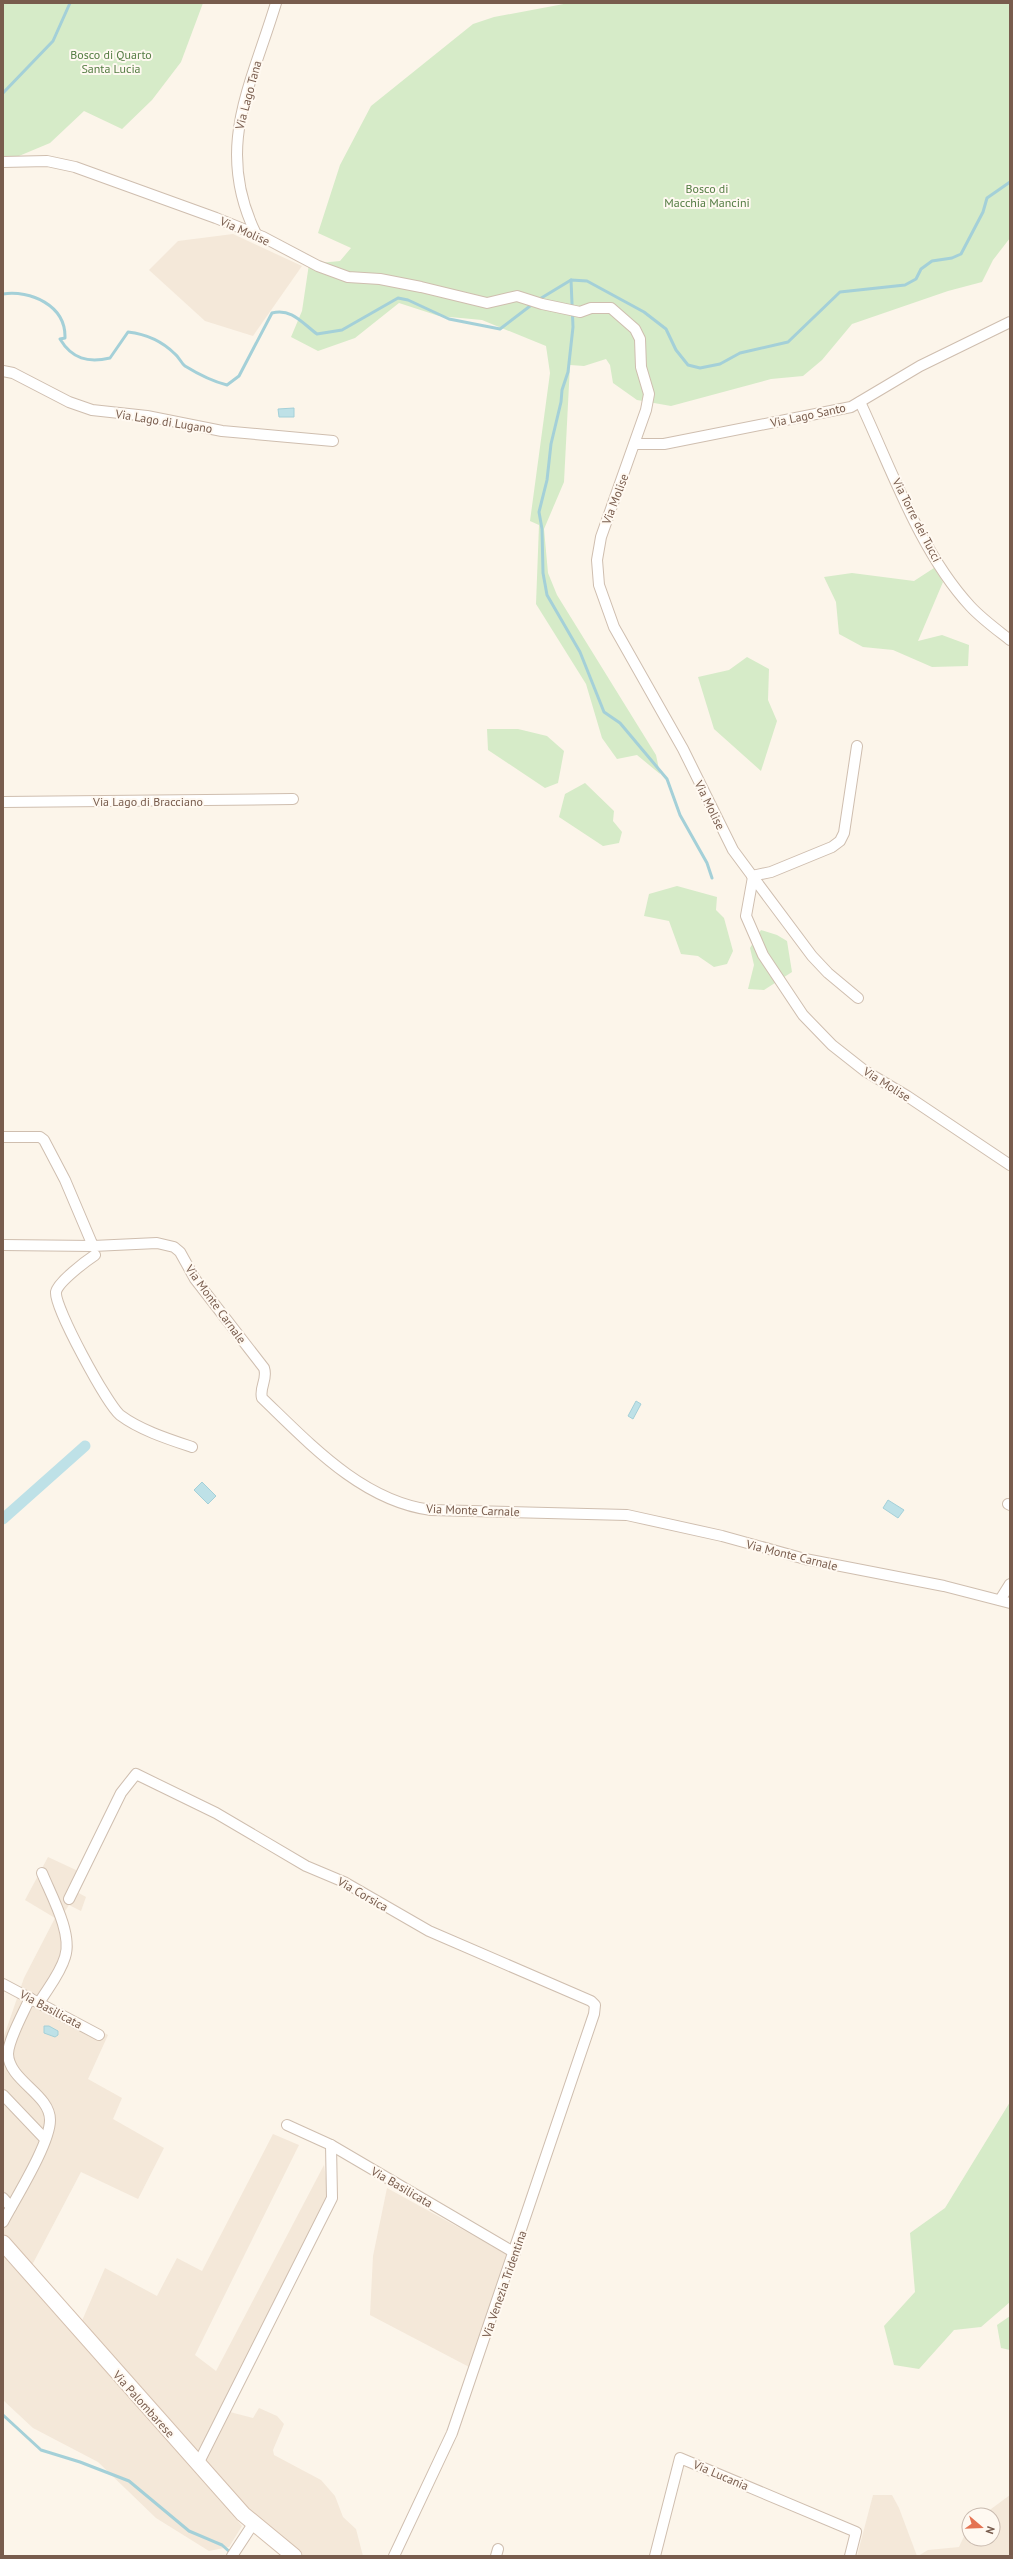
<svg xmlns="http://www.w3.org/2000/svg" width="1013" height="2559" font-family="'PT Sans',sans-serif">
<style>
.residential{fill:#f4e8d9}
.green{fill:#d6ebc8}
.water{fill:#bee1e7;stroke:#a4d0d8}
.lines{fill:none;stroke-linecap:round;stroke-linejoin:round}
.stream{stroke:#a4d0d8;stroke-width:3}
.canal{stroke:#bee1e7;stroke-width:11}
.street-casing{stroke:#cfbeaf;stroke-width:12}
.secondary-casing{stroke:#d5c0af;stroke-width:17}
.street{stroke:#fff;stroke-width:10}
.secondary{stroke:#fff;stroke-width:15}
.labels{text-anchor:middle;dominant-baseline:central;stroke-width:4;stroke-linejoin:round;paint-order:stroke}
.park-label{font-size:12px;fill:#557d44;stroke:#fff9f1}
.street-label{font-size:12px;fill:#785c4d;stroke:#fff9f1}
</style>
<rect width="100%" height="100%" fill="#fcf5ea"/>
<g class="residential">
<path d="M233 234 302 266 253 336 205 321 149 270 178 241Z"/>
<path d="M48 1857 76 1870 75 1891 86 1897 81 1911 69 1905 63 1914 73 1947 70 1961 47 2001 108 2035 88 2079 122 2098 113 2119 164 2148 138 2199 81 2172 31 2267 3 2235V2039L24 1978 55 1918 25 1900Z"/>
<path d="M273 2134 299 2145 195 2355 216 2371 324 2165 330 2207 230 2412 253 2418 259 2408 277 2416 284 2424 273 2450 274 2455 321 2480 335 2496 343 2517 356 2529 363 2556H302L258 2521 81 2323 105 2268 157 2296 177 2258 202 2271Z"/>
<path d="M387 2188 507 2254 471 2368 370 2315 373 2256Z"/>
<path d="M3 2255 242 2526 229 2547 209 2551 156 2518 98 2462 33 2428 3 2400Z"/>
<path d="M873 2495H892L899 2508 917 2556H857Z"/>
<path d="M1010 2495V2556H918L928 2550 959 2547 969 2526V2539H993V2515H983Z"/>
</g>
<g class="green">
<path d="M3 3H203L181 62 152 100 122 129 84 111 50 143 7 161 3 160Z"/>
<path d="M569 3H1010V238L993 260 982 282 948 291 852 324 822 360 803 376 771 379 671 406 637 400 613 383 610 365 606 359 584 366 570 365 564 482 544 529 548 573 557 595 656 755 660 774 637 755 617 759 602 738 586 684 536 604 539 525 530 521 550 373 546 346 482 320 439 316 399 303 355 338 318 351 291 337 302 311 309 264 340 261 351 248 318 233 340 165 371 106 473 24 494 17Z"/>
<path d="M934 568 943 582 918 641 942 635 969 645 968 666 932 667 893 650 863 647 839 634 836 602 824 577 852 573 914 581Z"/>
<path d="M747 657 769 669 768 700 777 721 761 771 714 729 698 677 729 670Z"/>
<path d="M487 729H518L547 736 564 751 558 783 545 788 488 750Z"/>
<path d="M585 783 614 811 613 821 622 832 619 843 603 846 559 817 565 794Z"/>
<path d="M677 886 717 897 716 910 724 918 733 951 727 964 714 967 698 956 681 954 669 921 644 916 649 894Z"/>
<path d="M761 930 777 935 787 941 792 972 764 990 748 989 754 965 750 948Z"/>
<path d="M1010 2102V2302L981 2327 954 2330 919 2369 894 2365 884 2326 915 2292 910 2233 945 2208Z"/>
<path d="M1010 2316V2350L1001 2348 997 2325Z"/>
</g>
<g class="water">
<path d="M294 408V417H279L278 409Z"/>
<path d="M636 1401 641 1404 633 1419 628 1416Z"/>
<path d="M202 1482 216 1496 208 1504 194 1490Z"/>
<path d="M888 1500 904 1510 898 1518 883 1508Z"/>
<path d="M44 2026H49L58 2031V2035L55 2037 44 2033Z"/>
</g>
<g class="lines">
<g class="stream">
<path d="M3 93 53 41 70 3"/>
<path d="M571 280 573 327 568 372 562 390 561 402 551 444 547 480 539 512 542 529 543 573 547 595 580 652 604 712 620 723 667 779 680 815 707 863 712 878"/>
<path d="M3 294C30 290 66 305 65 338L60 339C72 359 88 363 110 358L128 332C145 334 162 341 175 354 179 357 181 363 185 366 198 374 211 381 227 385L239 376 272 313C292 308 302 323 317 334L342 330 398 298 408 300 449 319 500 329 534 303"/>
<path d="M538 300 571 280 587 281 644 312 666 329 676 350 688 365 700 368 720 364 740 353 788 342 840 292 905 285 916 279 921 269 932 261 952 258 961 254 983 212 987 198 1010 182"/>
<path d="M3 2415 41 2450 80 2462 129 2481 189 2531 222 2545 231 2553"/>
</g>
<path class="canal" d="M3 1519 85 1446"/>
<g class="street-casing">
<g id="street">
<path d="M3 162 47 161 75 167 216 218 263 237 318 266 348 277 380 279 421 287 487 303 517 296 542 304 580 312 591 308H611L635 329 640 339 641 367 649 394 646 410 601 537 597 560 599 585 614 627 683 749 733 850 753 877 746 916 763 955 803 1015 832 1045 865 1071 907 1096 1010 1165"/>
<path d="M256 234C214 148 251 86 276 3"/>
<path d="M3 371 13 373 69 402 92 410 147 416 222 431 333 441"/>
<path d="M860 402C891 468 920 552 970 606 982 619 996 629 1010 640"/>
<path d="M636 444H664L851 407 920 366 1010 322"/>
<path d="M3 802 293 799"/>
<path d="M752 876 771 872 832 847 840 841 844 833 857 746"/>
<path d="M753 877 812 956 828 973 858 998"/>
<path d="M3 1137H40L44 1140 65 1180 93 1246 157 1243 174 1247 180 1252 195 1279 264 1368C268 1380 259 1387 262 1398 310 1444 362 1501 431 1510L627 1515 722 1536 805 1559 944 1586 1010 1603"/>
<path d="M3 1245 93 1246"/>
<path d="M95 1255C86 1261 58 1282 56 1292 54 1307 107 1404 120 1415 140 1430 168 1439 192 1447"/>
<path d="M1008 1504 1010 1505"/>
<path d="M1000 1600 1010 1584"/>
<path d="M69 1899 121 1793 136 1774 216 1813 306 1866 344 1882 429 1931 591 2001 595 2005 594 2014 452 2433 394 2556"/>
<path d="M3 1984 99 2035"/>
<path d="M39 2003C48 1988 60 1974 65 1957 73 1934 51 1895 42 1873"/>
<path d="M3 2095 45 2139"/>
<path d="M287 2125 331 2145 515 2253"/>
<path d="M3 2198 11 2207"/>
<path d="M3 2222C15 2199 50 2144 50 2120 50 2094 9 2081 8 2054 8 2040 24 2012 30 1998"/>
<path d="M198 2464 332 2198 331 2145"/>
<path d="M232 2556 253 2524"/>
<path d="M496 2556 498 2549"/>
<path d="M655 2556 680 2458 856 2532 850 2556"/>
</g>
</g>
<g class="secondary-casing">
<path id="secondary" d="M3 2243 243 2514 294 2556"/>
</g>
<use href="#street" class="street"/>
<use href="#secondary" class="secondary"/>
</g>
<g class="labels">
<g class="park-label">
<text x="111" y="54">Bosco di Quarto<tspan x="111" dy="14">Santa Lucia</tspan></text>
<text x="707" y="188">Bosco di<tspan x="707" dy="14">Macchia Mancini</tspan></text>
</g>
<g class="street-label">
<text transform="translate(248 95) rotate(-75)">Via Lago Tana</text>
<text transform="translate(245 231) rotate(24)">Via Molise</text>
<text transform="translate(808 415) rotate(-12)">Via Lago Santo</text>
<text transform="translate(164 421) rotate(9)">Via Lago di Lugano</text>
<text transform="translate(615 499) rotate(-69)">Via Molise</text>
<text transform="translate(917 520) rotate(63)">Via Torre dei Tucci</text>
<text x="148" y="801">Via Lago di Bracciano</text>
<text transform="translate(710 805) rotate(64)">Via Molise</text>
<text transform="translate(887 1084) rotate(32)">Via Molise</text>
<text transform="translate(216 1304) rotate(54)">Via Monte Carnale</text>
<text transform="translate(473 1510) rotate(2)">Via Monte Carnale</text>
<text transform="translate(792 1555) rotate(14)">Via Monte Carnale</text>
<text transform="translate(363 1894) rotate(30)">Via Corsica</text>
<text transform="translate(51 2009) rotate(28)">Via Basilicata</text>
<text transform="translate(402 2187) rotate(30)">Via Basilicata</text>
<text transform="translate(504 2284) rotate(-71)">Via Venezia Tridentina</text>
<text transform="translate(144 2404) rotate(48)">Via Palombarese</text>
<text transform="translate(721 2475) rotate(23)">Via Lucania</text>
</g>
</g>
<rect width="1013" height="2559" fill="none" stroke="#785c4d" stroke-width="8"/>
<g transform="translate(981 2527) rotate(109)"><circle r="19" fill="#fff9f1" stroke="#c9baaf"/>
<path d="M0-3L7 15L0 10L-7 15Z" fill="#e47352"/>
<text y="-6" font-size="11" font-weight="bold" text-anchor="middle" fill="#785c4d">N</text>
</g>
</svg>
